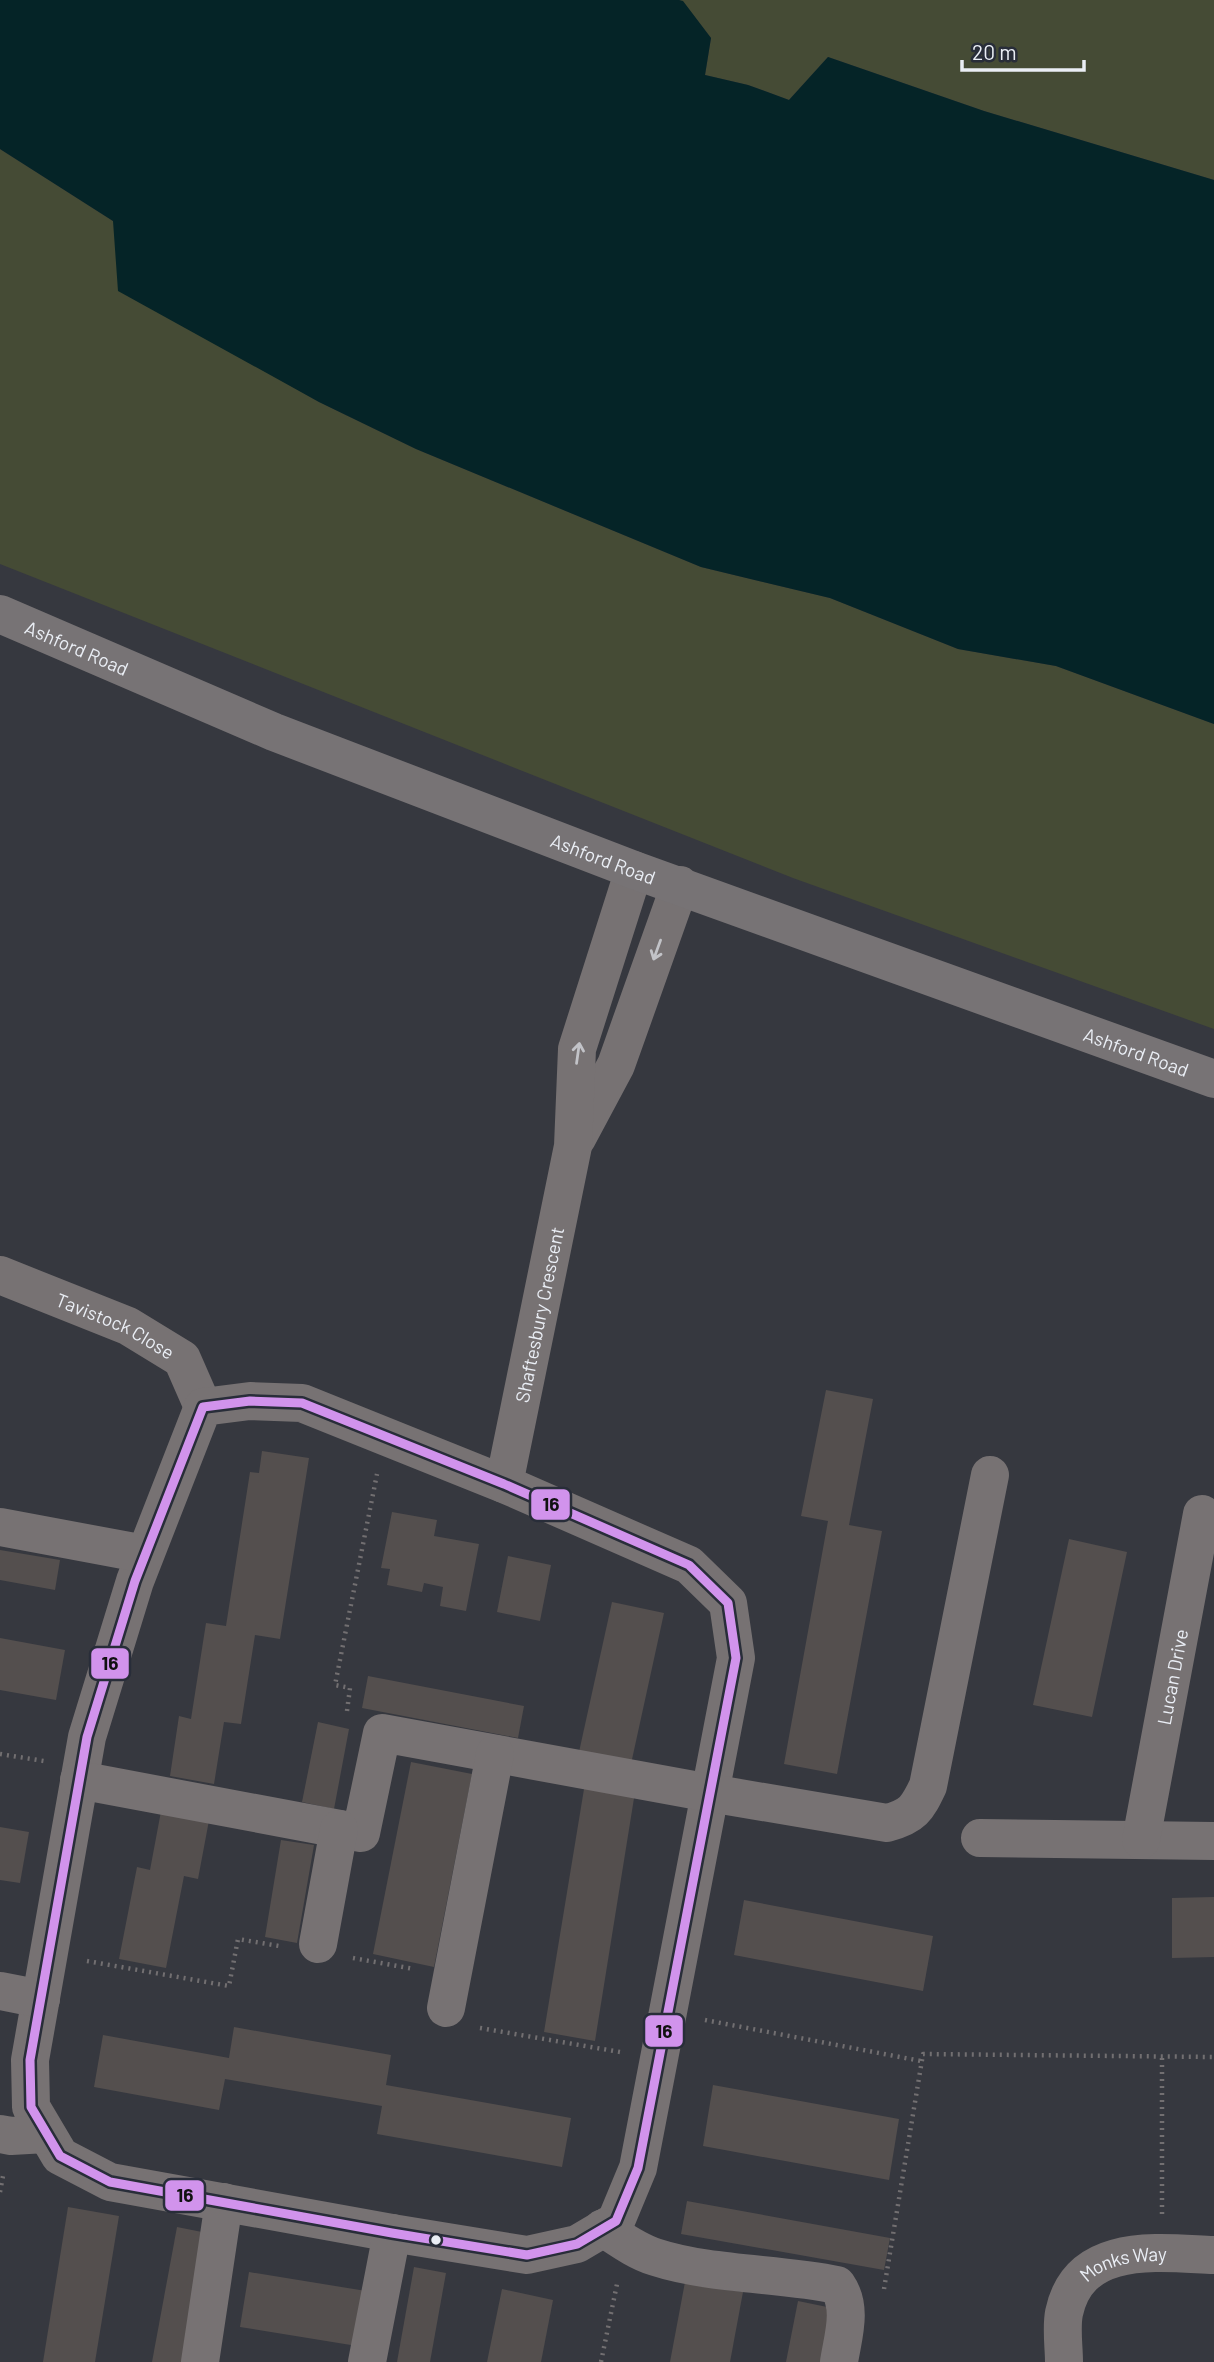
<svg xmlns="http://www.w3.org/2000/svg" width="1214" height="2362" font-family="Barlow,sans-serif">
<style>
.green{fill:#454b35}
.water{fill:#052427}
.building{fill:#544f4e}
.lines{fill:none;stroke-linecap:round;stroke-linejoin:round}
.path{stroke:#726f71;stroke-width:4.5;stroke-dasharray:2 5;stroke-linecap:butt}
.minor{stroke:#777273;stroke-width:38}
.major{stroke:#777375;stroke-width:38}
.bus-1-casing{stroke:#282d39;stroke-width:14}
.bus-1{stroke:#d193ec;stroke-width:9}
.oneway{stroke:#c2c3c8}
.bus-dot{fill:#eaeef5;stroke:#282d39;stroke-width:2.5}
.labels{text-anchor:middle;dominant-baseline:central;stroke-width:5;stroke-linejoin:round;paint-order:stroke}
.street-label{font-size:19px;fill:#eaeef5;stroke:#282d39}
.line-badge{stroke:#282d39;stroke-width:2.5}
.pale-badge-label{font-size:19px;text-anchor:middle;font-weight:bold;fill:#111}
</style>
<rect width="100%" height="100%" fill="#36383f"/>
<g class="green">
<path d="M679 0H1214V180L984 111 828 57 789 100 748 85 705 75 711 38 683 2Z"/>
<path d="M0 149 113 221 238 356 319 402 416 449 701 567 830 598 958 649 1056 666 1214 724V1029L793 878 0 564Z"/>
</g>
<path class="water" d="M0 0H679L683 1 711 38 705 75 748 85 789 100 828 57 984 111 1214 180V724L1056 666 958 649 830 598 701 567 416 449 319 402 118 291 113 221 0 149Z"/>
<g class="building">
<path d="M826 1390 873 1399 849 1525 882 1531 837 1774 784 1764 828 1521 801 1516Z"/>
<path d="M262 1451 309 1458 280 1639 255 1635 241 1724 224 1722 214 1784 170 1776 179 1716 191 1719 206 1623 226 1626 250 1472 259 1473Z"/>
<path d="M392 1512 437 1520 434 1536 479 1544 466 1611 440 1606 443 1587 424 1583 422 1592 387 1585 390 1569 381 1568Z"/>
<path d="M1069 1539 1127 1552 1092 1717 1033 1705Z"/>
<path d="M0 1550 60 1560 55 1590 0 1580Z"/>
<path d="M508 1556 551 1565 540 1621 497 1612Z"/>
<path d="M612 1602 664 1613 631 1764 579 1752Z"/>
<path d="M0 1638 65 1650 56 1700 0 1690Z"/>
<path d="M368 1676 524 1706 518 1738 362 1708Z"/>
<path d="M318 1722 349 1729 334 1809 302 1802Z"/>
<path d="M411 1762 472 1774 434 1967 373 1954Z"/>
<path d="M585 1783 635 1792 595 2041 544 2032Z"/>
<path d="M162 1806 210 1815 198 1879 184 1876 166 1968 119 1959 137 1867 150 1870Z"/>
<path d="M0 1827 29 1832 20 1883 0 1880Z"/>
<path d="M281 1840 314 1845 297 1943 265 1937Z"/>
<path d="M1214 1897V1957L1172 1958V1898Z"/>
<path d="M744 1900 933 1936 923 1991 734 1955Z"/>
<path d="M234 2027 391 2055 386 2085 571 2118 562 2167 377 2134 382 2106 225 2079 219 2110 94 2087 103 2035 229 2058Z"/>
<path d="M713 2085 899 2119 889 2180 703 2146Z"/>
<path d="M687 2201 890 2238 884 2270 681 2234Z"/>
<path d="M68 2207 119 2216 95 2362H43Z"/>
<path d="M177 2227 212 2234 188 2362H152Z"/>
<path d="M414 2267 446 2273 430 2362H397Z"/>
<path d="M249 2272 366 2291 357 2346 240 2327Z"/>
<path d="M685 2282 743 2292 730 2362H670Z"/>
<path d="M502 2289 553 2300 541 2362H487Z"/>
<path d="M798 2301 832 2308 821 2362H786Z"/>
</g>
<g class="lines">
<g class="path">
<path d="M347 1711 350 1688 335 1685 377 1474"/>
<path d="M0 1754 44 1761"/>
<path d="M353 1958 414 1969"/>
<path d="M87 1961 229 1986 238 1939 279 1946"/>
<path d="M705 2020 921 2061"/>
<path d="M480 2028 620 2052"/>
<path d="M0 2192 3 2176"/>
<path d="M1162 2214V2057"/>
<path d="M884 2289 923 2054 1214 2057"/>
<path d="M601 2362 617 2284"/>
</g>
<g class="minor">
<path d="M577 1138 616 1065 680 885"/>
<path id="s1" d="M0 1275 128 1326 182 1359 203 1407"/>
<path d="M250 1401 302 1403 504 1484 689 1565 728 1603 736 1658 638 2168 616 2221 577 2244 527 2255 392 2233 110 2182 60 2156 31 2107 30 2060 87 1737 135 1581 203 1407Z"/>
<path id="s2" d="M504 1484 573 1146 577 1049 634 870"/>
<path d="M0 1527 145 1554"/>
<path d="M79 1780 361 1833 382 1733 710 1793 887 1823C913 1816 917 1809 928 1786L990 1475"/>
<path d="M980 1838 1214 1841"/>
<path id="s3" d="M1141 1840 1202 1514"/>
<path d="M318 1944 339 1829"/>
<path d="M0 1991 41 1999"/>
<path d="M446 2008 495 1754"/>
<path d="M0 2134 11 2136 46 2134"/>
<path d="M603 2228C620 2239 636 2251 655 2257 710 2275 780 2273 837 2285 853 2308 843 2336 839 2362"/>
<path d="M200 2362 224 2202"/>
<path d="M367 2362 392 2233"/>
<path id="s4" d="M1064 2362C1064 2347 1061 2328 1064 2313 1079 2241 1158 2253 1214 2255"/>
</g>
<path class="major" id="s5" d="M0 614 274 732 634 870 1214 1079"/>
<g class="bus-1-casing">
<path id="bus-1" d="M250 1401 302 1403 504 1484 689 1565 728 1603 736 1658 638 2168 616 2221 577 2244 527 2255 392 2233 110 2182 60 2156 31 2107 30 2060 87 1737 135 1581 203 1407Z"/>
</g>
<use href="#bus-1" class="bus-1"/>
</g>
<defs><path id="oneway-shaft" d="M-6 0H5M1.5-3L5.5 0L1.5 3" fill="none" stroke-width="1.6" stroke-linecap="round" stroke-linejoin="round" transform="scale(1.75)"/></defs>
<g class="oneway">
<use href="#oneway-shaft" transform="translate(657 950) rotate(110)"/>
<use href="#oneway-shaft" transform="translate(578 1053) rotate(-82)"/>
</g>
<circle class="bus-dot" cx="436" cy="2240" r="6"/>
<g class="labels">
<g class="street-label">
<text stroke="none"><textPath href="#s5" startOffset="84">Ashford Road</textPath></text>
<text stroke="none"><textPath href="#s5" startOffset="651">Ashford Road</textPath></text>
<text stroke="none"><textPath href="#s5" startOffset="1218">Ashford Road</textPath></text>
<text stroke="none"><textPath href="#s2" startOffset="173">Shaftesbury Crescent</textPath></text>
<text stroke="none"><textPath href="#s1" startOffset="126">Tavistock Close</textPath></text>
<text stroke="none"><textPath href="#s3" startOffset="166">Lucan Drive</textPath></text>
<text stroke="none"><textPath href="#s4" startOffset="135">Monks Way</textPath></text>
</g>
</g>
<g class="line-badge">
<rect x="530" y="1488" width="41" height="33" rx="7" fill="#d193ec"/>
<rect x="90" y="1647" width="40" height="33" rx="7" fill="#d193ec"/>
<rect x="644" y="2014" width="40" height="34" rx="7" fill="#d193ec"/>
<rect x="164" y="2179" width="41" height="33" rx="7" fill="#d193ec"/>
</g>
<g class="pale-badge-label">
<text x="551" y="1511">16</text>
<text x="110" y="1670">16</text>
<text x="664" y="2038">16</text>
<text x="185" y="2202">16</text>
</g>
<path d="M962 60v10h122v-10" fill="none" stroke="#eaeef5" stroke-width="3.5"/>
<text x="972" y="60" font-size="21" fill="#eaeef5" stroke="#282d39" stroke-width="5" paint-order="stroke">20 m</text>
</svg>
